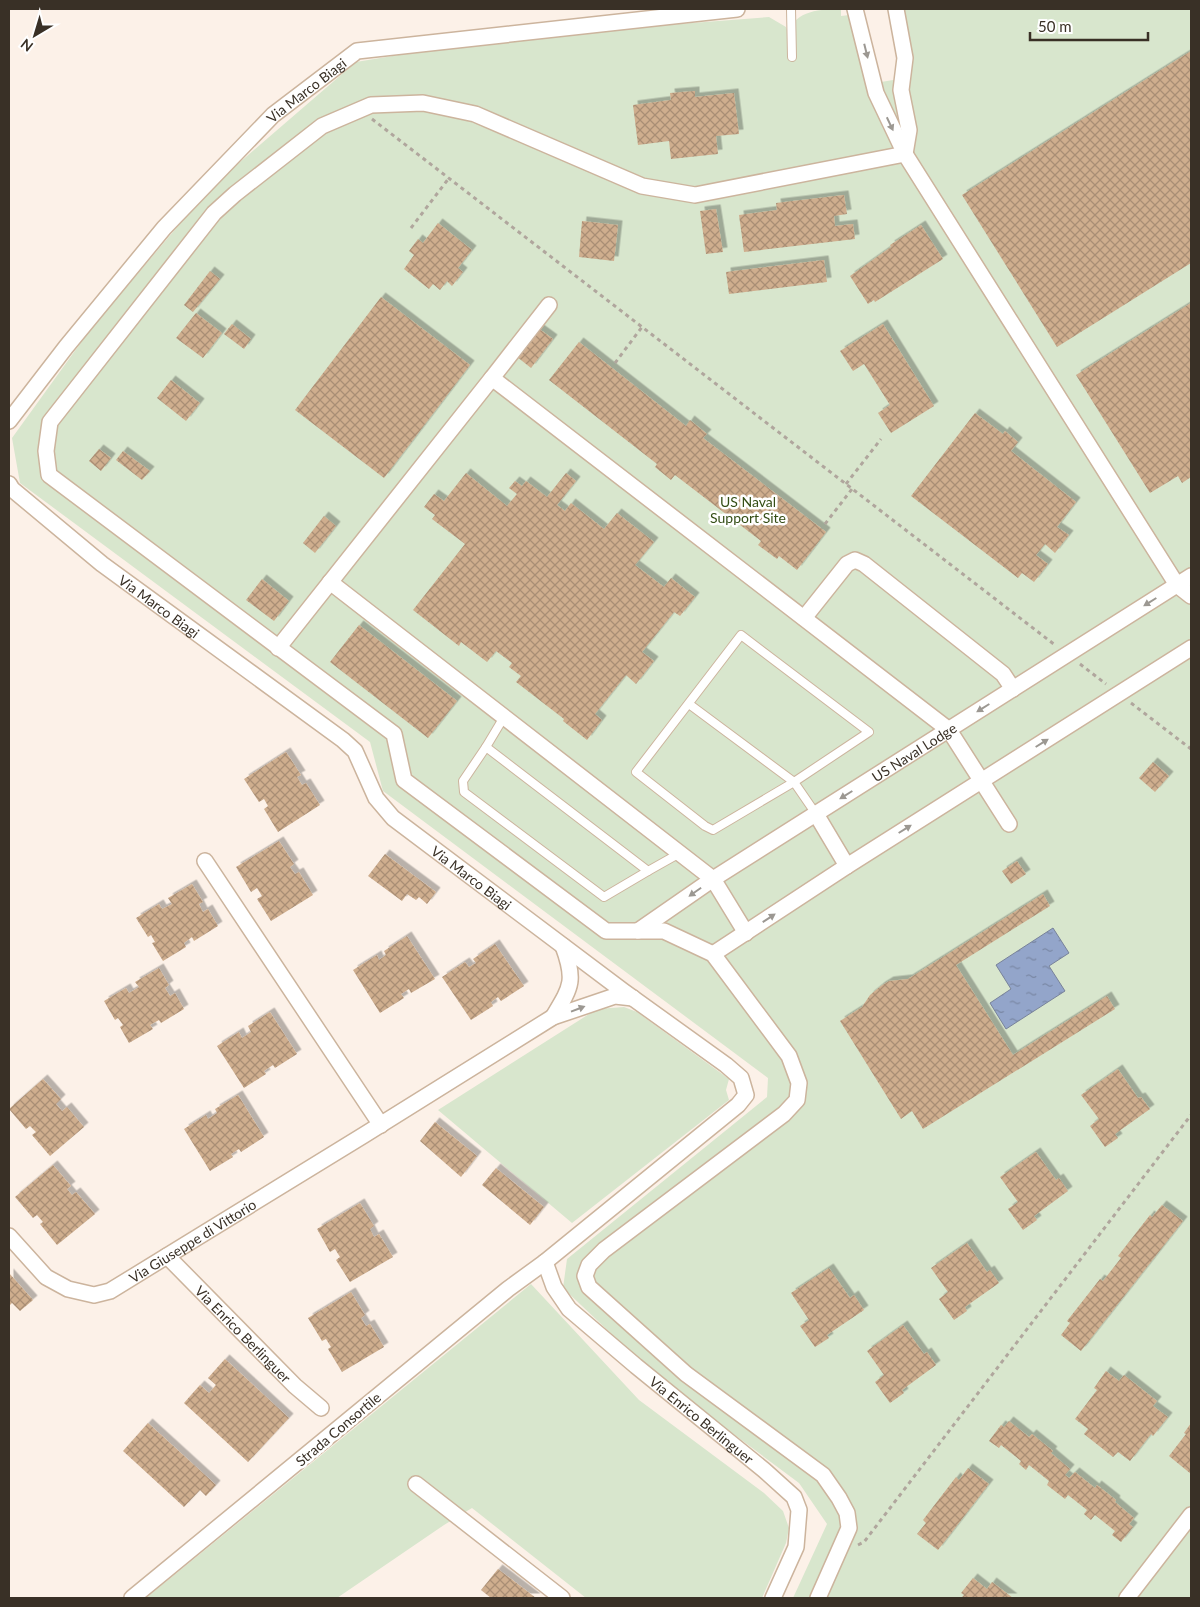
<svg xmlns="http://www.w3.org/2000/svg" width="1200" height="1607" font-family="Lato,sans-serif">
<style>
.green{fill:#d8e6cd}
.water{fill:url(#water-ripples);stroke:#788299}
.building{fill:url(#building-cross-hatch);filter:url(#shadow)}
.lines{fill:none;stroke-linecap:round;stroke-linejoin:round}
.service-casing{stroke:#ccb49d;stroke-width:10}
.minor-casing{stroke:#ccb49d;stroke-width:18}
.path{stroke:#b0a69d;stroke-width:3;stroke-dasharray:4 4;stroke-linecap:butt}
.service{stroke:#fff;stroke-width:8}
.minor{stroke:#fff;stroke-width:15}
.oneway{fill:#9c9892}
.labels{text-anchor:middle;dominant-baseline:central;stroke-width:5;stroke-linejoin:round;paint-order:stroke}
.street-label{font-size:14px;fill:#393026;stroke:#fff}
.park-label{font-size:14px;fill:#334d15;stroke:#fff}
</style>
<defs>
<pattern id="water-ripples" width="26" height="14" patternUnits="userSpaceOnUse" patternTransform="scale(1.25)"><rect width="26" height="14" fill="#93a5ca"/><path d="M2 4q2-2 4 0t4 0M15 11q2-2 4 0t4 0" fill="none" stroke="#7987a4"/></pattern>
<pattern id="building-cross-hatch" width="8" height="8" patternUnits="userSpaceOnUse" patternTransform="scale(1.25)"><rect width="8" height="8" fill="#cfae8e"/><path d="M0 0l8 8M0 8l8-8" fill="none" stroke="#a98e74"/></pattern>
<filter id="shadow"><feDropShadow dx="4.5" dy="-4.5" stdDeviation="0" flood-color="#0004"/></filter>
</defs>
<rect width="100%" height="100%" fill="#fcf1e8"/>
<g class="green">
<path d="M841 9V16L858 14 875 83 905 78 892 9H1191V1598H793L827 1524 799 1483 657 1377 563 1288 567 1259 767 1097 768 1078 383 791 370 742 20 483 12 438 90 330 211 187 356 62 508 37 769 17 786 27 788 33H790C793 10 823 9 841 9Z"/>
<path d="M624 1007 637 1012 729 1079 726 1090 729 1100 572 1223 438 1110 597 1009Z"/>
<path d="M531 1284 639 1400 764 1493 783 1511 789 1528 786 1543 762 1598H586L472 1508 444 1525 337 1598H146Z"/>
</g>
<path class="water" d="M1053 928 1069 953 1049 966 1065 991 1006 1029 990 1003 1011 989 996 965Z"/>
<g class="building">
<path d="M1191 51V263L1057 347 962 195Z"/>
<path d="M695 91V97L734 93 739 134 716 136 718 154 671 159 669 141 638 145 633 105 671 100 670 93Z"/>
<path d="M844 195 847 214 834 216 835 226 853 224 855 239 744 252 739 215 777 210 776 203Z"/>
<path d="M716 209 723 252 706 254 700 211Z"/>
<path d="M582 221 618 225 614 261 579 257Z"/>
<path d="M438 223 472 250 458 268 463 272 452 286 447 281 440 290 433 284 429 289 404 269 414 255 409 251 418 239 423 243Z"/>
<path d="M921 225 943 259 875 302 874 300 868 304 850 276 891 247 890 245Z"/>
<path d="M824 260 827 282 729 294 726 272Z"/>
<path d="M210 271 220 279 193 312 184 305Z"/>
<path d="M381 297 470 365 384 478 295 410Z"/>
<path d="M1191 303V477L1182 483 1178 476 1150 493 1076 375Z"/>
<path d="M196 313 222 333 203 358 176 338Z"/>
<path d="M232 324 251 339 244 349 224 334Z"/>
<path d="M883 324 934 406 891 433 878 413 890 405 864 364 853 371 840 351Z"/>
<path d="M538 328 553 339 531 368 516 356Z"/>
<path d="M579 342 686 426 690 420 707 434 703 438 826 532 797 570 779 556 777 559 758 545 761 541 675 475 671 480 655 467 657 464 549 380Z"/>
<path d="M171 380 200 403 186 421 157 398Z"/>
<path d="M975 413 1003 434 1005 431 1018 442 1011 451 1076 502 1057 527 1069 535 1055 553 1045 544 1036 555 1048 564 1034 582 1022 573 1018 578 911 496Z"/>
<path d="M99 449 111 458 101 471 89 461Z"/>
<path d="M123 451 150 471 142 480 116 460Z"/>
<path d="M466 473 507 506 517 494 509 488 515 481 522 486 526 481 547 497 566 473 576 481 557 505 565 511 571 503 604 529 617 513 654 542 635 565 664 587 671 578 695 597 680 616 674 612 642 652 654 661 636 684 626 675 595 714 602 720 587 740 563 721 564 719 516 682 521 676 509 667 512 663 496 651 487 662 461 642 459 646 413 610 465 544 432 519 435 515 424 507 434 494 444 501Z"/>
<path d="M324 516 336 526 315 553 303 543Z"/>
<path d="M262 579 289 601 274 621 246 600Z"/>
<path d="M359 625 457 701 428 738 330 662Z"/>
<path d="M286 752 301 775 297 777 302 785 306 783 320 805 278 832 264 809 268 806 264 799 259 802 244 779Z"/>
<path d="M1153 762 1169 776 1155 792 1139 778Z"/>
<path d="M279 841 294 864 290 867 295 874 299 872 313 895 271 921 257 899 262 896 257 888 251 892 236 867Z"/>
<path d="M385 854 436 892 427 904 419 897 416 900 407 894 402 901 368 876Z"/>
<path d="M1017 861 1026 874 1011 884 1002 871Z"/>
<path d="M192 884 203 902 199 904 203 912 208 909 218 926 194 941 192 937 184 943 186 947 163 961 152 943 155 942 151 935 148 937 136 918 159 904 162 909 172 904 168 898Z"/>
<path d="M1043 894 1050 906 956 965 1013 1055 1107 996 1115 1009 923 1129 912 1111 901 1119 840 1021 862 1007 870 995 881 986 889 981 908 979Z"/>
<path d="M407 936 435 979 411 993 409 989 401 994 404 998 380 1013 353 970 377 955 379 960 386 955 384 951Z"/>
<path d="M495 944 524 986 501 1001 498 997 491 1002 493 1006 471 1020 442 977 465 962 469 967 476 963 473 959Z"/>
<path d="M159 968 169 985 165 988 170 996 175 993 184 1009 161 1023 159 1020 150 1025 153 1029 129 1043 120 1027 123 1025 118 1018 115 1020 104 1001 126 988 129 993 139 987 135 982Z"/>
<path d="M270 1012 297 1054 275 1068 273 1065 264 1071 266 1074 244 1088 217 1046 239 1032 242 1038 251 1032 248 1026Z"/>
<path d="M1118 1069 1138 1098 1141 1097 1150 1109 1115 1134 1118 1138 1105 1147 1090 1126 1099 1119 1081 1095Z"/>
<path d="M43 1079 61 1099 56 1104 62 1111 67 1107 84 1127 50 1156 32 1135 36 1132 30 1126 26 1129 9 1109Z"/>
<path d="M238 1095 264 1137 241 1152 239 1149 231 1154 233 1157 210 1171 184 1129 206 1115 208 1119 217 1113 215 1109Z"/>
<path d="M435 1122 477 1156 461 1177 420 1141Z"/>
<path d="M1036 1152 1056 1180 1059 1178 1068 1191 1034 1216 1037 1220 1023 1230 1008 1209 1018 1202 1000 1177Z"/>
<path d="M53 1165 71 1186 67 1189 72 1195 76 1192 95 1214 57 1245 40 1224 43 1222 37 1215 33 1218 15 1197Z"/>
<path d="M496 1168 544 1207 530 1225 482 1185Z"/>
<path d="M360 1203 374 1226 370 1229 374 1237 379 1234 393 1257 350 1282 336 1260 340 1257 335 1249 330 1252 317 1229Z"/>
<path d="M1162 1205 1183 1221 1081 1351 1061 1335 1070 1323 1067 1321 1100 1279 1103 1281 1121 1258 1118 1256 1150 1215 1152 1217Z"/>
<path d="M967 1243 987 1272 990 1270 999 1283 965 1307 967 1311 954 1320 939 1299 948 1292 931 1268Z"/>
<path d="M829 1268 850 1298 854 1295 864 1310 827 1335 829 1338 815 1347 800 1326 809 1320 791 1293Z"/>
<path d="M9 1273 33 1300 20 1311 12 1303 9 1306Z"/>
<path d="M351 1292 365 1315 361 1318 366 1326 370 1324 384 1347 342 1372 328 1349 331 1347 326 1339 322 1341 308 1318Z"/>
<path d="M903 1325 924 1354 927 1352 936 1365 902 1390 904 1393 890 1403 875 1382 884 1375 867 1351Z"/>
<path d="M225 1359 289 1418 248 1462 184 1403 200 1385 209 1393 216 1385 208 1378Z"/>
<path d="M1106 1371 1119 1381 1124 1375 1157 1401 1153 1406 1168 1417 1153 1436 1151 1434 1130 1461 1118 1452 1113 1457 1084 1434 1088 1429 1075 1419 1097 1390 1094 1388Z"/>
<path d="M1009 1421 1029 1437 1032 1434 1053 1451 1051 1453 1070 1469 1065 1475 1069 1478 1075 1472 1095 1488 1097 1485 1116 1500 1115 1502 1134 1518 1129 1524 1133 1527 1121 1542 1112 1535 1115 1531 1095 1515 1091 1520 1084 1514 1087 1510 1068 1495 1065 1499 1047 1485 1049 1481 1029 1465 1026 1470 1019 1464 1021 1461 1001 1445 999 1448 989 1441 1001 1425 1004 1427Z"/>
<path d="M148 1423 216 1485 206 1496 200 1490 184 1507 123 1451Z"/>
<path d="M1191 1423V1474L1169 1456 1186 1434 1184 1433Z"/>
<path d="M968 1468 989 1484 938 1550 917 1534 926 1523 923 1520 956 1477 959 1480Z"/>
<path d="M498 1569 536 1598H491L481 1590Z"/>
<path d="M973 1578 987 1589 992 1582 1013 1598H961L964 1595 961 1593Z"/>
</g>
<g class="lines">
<g class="service-casing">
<g id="service">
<path d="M791 9 792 57"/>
<path d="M689 704 794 782 869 732 741 635C706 681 671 726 636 772L705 826 713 830 794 782 816 814"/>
<path d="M504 717 486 747 648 871 680 853"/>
<path d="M486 747 463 781 464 792 604 897 648 871"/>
</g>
</g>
<g class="minor-casing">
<g id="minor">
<path d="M855 9 876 93 905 154"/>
<path d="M896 9 905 58 901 90 909 130 905 154"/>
<path d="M492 378 549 305"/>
<path id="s1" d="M9 421 66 347 164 228 273 115 357 51 737 9"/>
<path id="s2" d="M9 484 12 489 102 564 343 740 355 751 376 798 393 818 623 991 726 1065 741 1078 746 1095 738 1105 545 1262 508 1289 132 1598"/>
<path d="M330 582 713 879 746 933"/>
<path d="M804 618 847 564 855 560 864 564 1003 674 1013 689"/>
<path d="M278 648 492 378 949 730 1009 824"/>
<path d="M816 814 847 866"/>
<path d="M205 861 381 1125"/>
<path id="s3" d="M638 931 713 879 1191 576"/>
<path d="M713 954 847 866 1191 648"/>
<path d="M553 1017C571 987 576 981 563 946"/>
<path id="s4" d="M9 1236 46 1277 68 1289 94 1295 110 1291 364 1135 553 1017 615 996 633 998"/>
<path id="s5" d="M167 1256 295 1386 321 1408"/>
<path id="s6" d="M545 1262 554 1287 569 1309 636 1366 764 1470 794 1497 799 1510 796 1547 773 1598"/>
<path d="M416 1484 562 1598"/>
<path d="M818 1598 849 1528 847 1513 839 1498 823 1475 686 1374 589 1287 585 1276 589 1265 604 1250 784 1114 797 1100 799 1083 789 1056 713 954 664 931H606L404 780 394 734 49 475 46 451 50 422 214 213 235 194 322 126 371 105 423 103 475 114 642 186 695 195 905 154 1177 585 1191 596"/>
<path d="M1127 1598 1191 1515"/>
</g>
</g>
<g class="path">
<path d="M372 119 1055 645"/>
<path d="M411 228 449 178"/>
<path d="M615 363 642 327"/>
<path d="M846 484 881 439"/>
<path d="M825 524 852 489"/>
<path d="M1080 664 1106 684"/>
<path d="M1131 703 1191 749"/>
<path d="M858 1545 864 1542 1191 1115"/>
</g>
<use href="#service" class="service"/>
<use href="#minor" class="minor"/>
</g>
<defs><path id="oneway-solid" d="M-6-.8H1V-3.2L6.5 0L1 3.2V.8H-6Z" transform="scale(1.25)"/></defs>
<g class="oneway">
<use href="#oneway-solid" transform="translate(866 51) rotate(76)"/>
<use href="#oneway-solid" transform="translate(890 124) rotate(65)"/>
<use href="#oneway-solid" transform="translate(1150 602) rotate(148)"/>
<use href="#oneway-solid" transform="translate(983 708) rotate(148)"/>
<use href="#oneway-solid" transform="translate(1042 743) rotate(-32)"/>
<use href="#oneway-solid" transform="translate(846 795) rotate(148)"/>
<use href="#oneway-solid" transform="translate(905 829) rotate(-32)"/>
<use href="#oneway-solid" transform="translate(695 892) rotate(145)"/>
<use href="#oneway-solid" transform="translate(769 918) rotate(-33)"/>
<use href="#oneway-solid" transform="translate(578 1009) rotate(-21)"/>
</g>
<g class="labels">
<g class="street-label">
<text stroke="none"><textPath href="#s1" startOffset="446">Via Marco Biagi</textPath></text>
<text stroke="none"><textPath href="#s2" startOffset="194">Via Marco Biagi</textPath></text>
<text stroke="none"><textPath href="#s3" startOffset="329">US Naval Lodge</textPath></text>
<text stroke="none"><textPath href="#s2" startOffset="614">Via Marco Biagi</textPath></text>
<text stroke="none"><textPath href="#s4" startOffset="220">Via Giuseppe di Vittorio</textPath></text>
<text stroke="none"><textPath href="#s5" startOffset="109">Via Enrico Berlinguer</textPath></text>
<text stroke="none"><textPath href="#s6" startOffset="226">Via Enrico Berlinguer</textPath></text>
<text transform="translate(338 1429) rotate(-40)">Strada Consortile</text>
</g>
<g class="park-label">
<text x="748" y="501">US Naval<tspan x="748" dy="16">Support Site</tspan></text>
</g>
</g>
<rect width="1200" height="1607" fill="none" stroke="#393026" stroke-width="20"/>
<g transform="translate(35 35) rotate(218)" stroke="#ffffff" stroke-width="4" paint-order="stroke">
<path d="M0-4L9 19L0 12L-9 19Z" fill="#393026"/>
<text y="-8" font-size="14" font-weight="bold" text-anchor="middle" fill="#393026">N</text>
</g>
<path d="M1030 32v8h118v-8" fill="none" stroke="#393026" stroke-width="2.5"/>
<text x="1038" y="32" font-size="15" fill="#393026" stroke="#ffffff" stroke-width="4" paint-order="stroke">50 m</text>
</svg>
